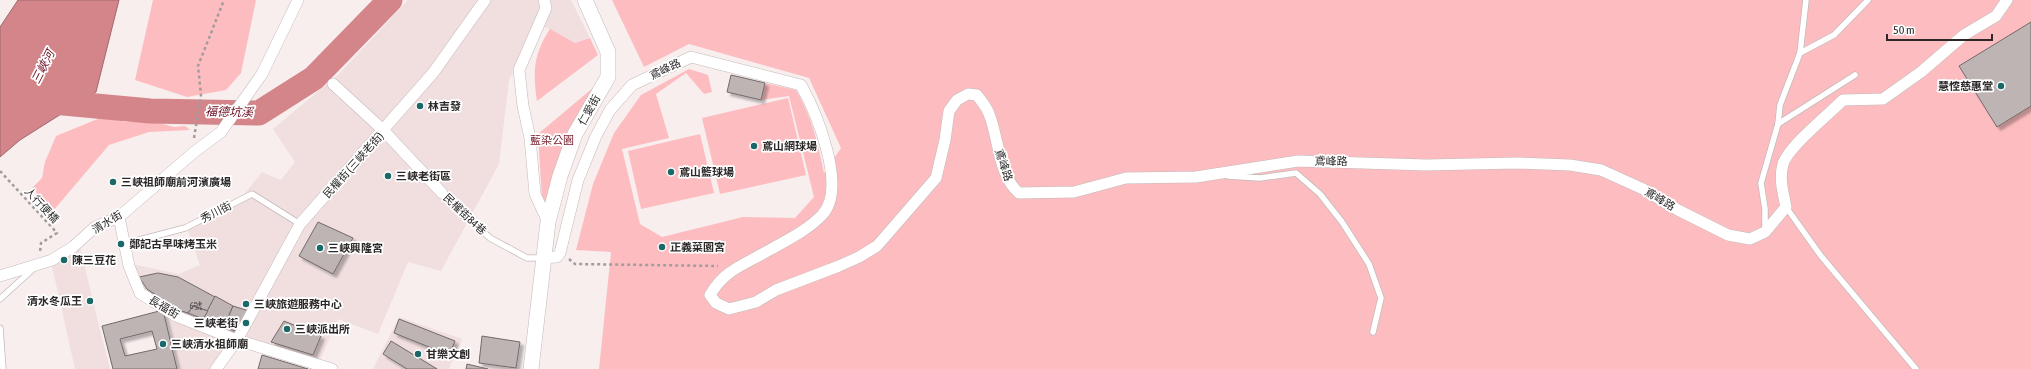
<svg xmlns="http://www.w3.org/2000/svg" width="2031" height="369" font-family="'Asap Condensed','Noto Sans TC',sans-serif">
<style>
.built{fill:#f1dedf}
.green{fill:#fdbdc0}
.water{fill:#d3858a;stroke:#a1696d}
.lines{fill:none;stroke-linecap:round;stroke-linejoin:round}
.river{stroke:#d3858a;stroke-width:25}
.building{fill:#beb4b4;stroke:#726a6a;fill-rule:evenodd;filter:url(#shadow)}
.lane-casing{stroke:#c3baba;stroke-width:7}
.street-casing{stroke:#c3baba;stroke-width:12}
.secondary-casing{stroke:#c3baba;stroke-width:16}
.path{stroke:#a49c9c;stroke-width:2.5;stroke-dasharray:3 3;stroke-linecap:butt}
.lane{stroke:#fff;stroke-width:5.5}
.street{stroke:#fff;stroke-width:11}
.secondary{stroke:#fff;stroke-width:15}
.poi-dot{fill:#1b6869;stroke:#fff;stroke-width:1.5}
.labels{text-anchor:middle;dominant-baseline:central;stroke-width:3.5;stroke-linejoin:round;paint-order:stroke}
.number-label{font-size:9px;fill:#504b4b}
.street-label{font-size:11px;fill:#2c2828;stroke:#fff}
.poi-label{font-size:11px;font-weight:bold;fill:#2c2828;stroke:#fff;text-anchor:start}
.park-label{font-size:11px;fill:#7e2231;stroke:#fff}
.water-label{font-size:12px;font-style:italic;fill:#6e1125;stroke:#fff}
</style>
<defs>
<filter id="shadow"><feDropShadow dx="3.5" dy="3.5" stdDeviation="1" flood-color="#0004"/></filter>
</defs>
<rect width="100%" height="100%" fill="#f8eeee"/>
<g class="built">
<path d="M408 0H571L590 38 575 43 538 23 509 80 499 164 441 271 408 262 378 334 338 319 320 360 246 337 177 312 143 290 132 264 179 274 200 265 188 230 238 202 262 172 281 180 295 162 273 129 339 74Z"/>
<path d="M80 247 98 322 110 369H75L52 266Z"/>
<path d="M166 312 232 340 211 369H179Z"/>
<path d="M399 317 462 339 449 369H373Z"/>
</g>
<g class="green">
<path d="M153 0H256L241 73 226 90 187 97 135 80Z"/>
<path d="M612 0H2031V369H599L611 252 576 250 593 184 614 133 641 95 689 69 708 75 712 92 704 94 686 73 656 94 669 138 622 149 640 224 662 237 743 217 795 218 814 197 789 96 761 100 765 83 796 90C812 117 818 143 824 173L841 148 809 78 689 44 644 67Z"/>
<path d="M550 29 575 43 590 38 598 55 537 101C533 72 533 55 550 29Z"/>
<path d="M594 87C573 124 556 161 545 203L542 199 538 134Z"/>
<path d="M788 98 806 175 720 194 702 118Z"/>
<path d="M116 117 124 122 152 121 174 127 185 126 190 130 149 132 109 145 53 211 32 188 42 178 45 162 56 136 100 118Z"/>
<path d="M700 134 714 193 641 209 628 151Z"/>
</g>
<path class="water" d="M18 0H119L96 92 20 140 0 157V27Z"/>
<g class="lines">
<path class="river" d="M42 101 150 111 259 113 314 78 390 0"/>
</g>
<g class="building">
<path d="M2031 22V106L1997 127 1959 66Z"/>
<path d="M731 75 765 83 761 100 727 92Z"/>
<path d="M318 222 353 238 333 274 299 256Z"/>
<path d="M158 273 178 277 215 297 208 311 193 306 188 313 178 310 147 289 139 277Z"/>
<path d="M215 296 233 306 224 327 203 319Z"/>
<path d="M193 306 208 311 203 319 188 313Z"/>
<path d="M233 306 249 311 238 332 224 327Z"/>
<path d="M163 310 177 369H113L102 326ZM152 331 157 349 125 356 120 339Z"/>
<path d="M399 319 455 341 449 355 394 333Z"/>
<path d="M284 321 321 336 313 355 271 342Z"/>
<path d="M482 336 520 342 516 368 479 363Z"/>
<path d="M391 341 437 369H407L383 354Z"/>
<path d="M262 355 308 369H258Z"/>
<path d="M467 364 488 369H466Z"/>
</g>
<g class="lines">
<g class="lane-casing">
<g id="lane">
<path d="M1800 53 1806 0"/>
<path d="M1778 124 1855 75"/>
<path d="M1228 176 1260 178 1296 173 1320 194 1342 222 1369 264 1381 298 1373 332"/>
<path d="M442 193 490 238 527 258H543"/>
<path d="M1786 207 1821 256 1916 369"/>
<path d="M1765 230V209L1761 183 1778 124 1780 105 1800 53 1834 35 1868 0"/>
<path d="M124 244 185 228 252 194 300 224"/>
<path d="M0 299 33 269"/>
<path d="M0 328 3 369"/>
</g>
</g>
<g class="street-casing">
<g id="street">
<path d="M544 0 546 8 519 70 523 106 530 138 535 194 548 222"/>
<path d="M333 84 383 130 442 193"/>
<path d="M119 217 129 266 140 293 176 316 237 340 332 369"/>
<path d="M543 258 557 257 560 253 578 180 596 136 610 110 632 85 691 57 801 85C816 112 848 188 822 215 807 231 783 242 764 253 741 266 724 271 710 295L716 303 729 309 756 302 776 290 839 266 859 257 877 246 936 178 945 140 949 111 957 100 968 94 977 95C981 101 987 107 989 114 999 138 998 175 1019 193L1074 192 1126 178 1196 177 1298 161 1426 165 1516 163 1570 165 1601 170 1643 189 1678 210 1728 235 1750 239 1765 232 1786 207C1783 192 1779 179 1783 164 1788 147 1829 114 1843 100L1883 99 1921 72 1964 35 1996 16 2007 0"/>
<path d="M0 276 52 260 73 247 95 227 119 217 193 153 221 132 262 74 298 0"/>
<path d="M216 369 237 340 300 224 433 73 485 0"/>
</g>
</g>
<g class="secondary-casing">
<path id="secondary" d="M531 369 548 222 560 176 575 134 608 77V52L585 0"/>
</g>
<g class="path">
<path d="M194 138 201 95 198 66 224 0"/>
<path d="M0 171 57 233 41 243 40 252"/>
<path d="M569 259 575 264 718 266"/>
</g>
<use href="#lane" class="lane"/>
<use href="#street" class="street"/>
<use href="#secondary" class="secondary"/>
</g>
<g class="poi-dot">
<circle cx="2001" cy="86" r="4"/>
<circle cx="420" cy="106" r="4"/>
<circle cx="754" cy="146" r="4"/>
<circle cx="671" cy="172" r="4"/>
<circle cx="388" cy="176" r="4"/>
<circle cx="113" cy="182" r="4"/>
<circle cx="121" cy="244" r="4"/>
<circle cx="662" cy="247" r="4"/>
<circle cx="320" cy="248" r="4"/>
<circle cx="64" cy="260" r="4"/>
<circle cx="90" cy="301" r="4"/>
<circle cx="246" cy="304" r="4"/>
<circle cx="246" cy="323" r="4"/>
<circle cx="287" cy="329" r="4"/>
<circle cx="163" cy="344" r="4"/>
<circle cx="418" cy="354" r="4"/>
</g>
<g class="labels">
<g class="number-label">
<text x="196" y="306">6號</text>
</g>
<g class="street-label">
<text transform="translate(665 69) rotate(-26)">鳶峰路</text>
<text transform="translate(589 110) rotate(-61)">仁愛街</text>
<text transform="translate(1331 161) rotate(1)">鳶峰路</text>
<text transform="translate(353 165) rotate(-48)">民權街 (三峽老街)</text>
<text transform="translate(1004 165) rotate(72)">鳶峰路</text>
<text transform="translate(1660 199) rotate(31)">鳶峰路</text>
<text transform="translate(42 205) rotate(47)">人行便橋</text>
<text transform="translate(216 212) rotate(-27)">秀川街</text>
<text transform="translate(465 214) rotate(43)">民權街84巷</text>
<text transform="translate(107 222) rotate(-31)">清水街</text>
<text transform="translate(164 307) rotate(31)">長福街</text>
</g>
<g class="poi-label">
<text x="1993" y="86" text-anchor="end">慧悾慈惠堂</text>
<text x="428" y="106">林吉發</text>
<text x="762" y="146">鳶山網球場</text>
<text x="679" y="172">鳶山籃球場</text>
<text x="396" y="176">三峽老街區</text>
<text x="121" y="182">三峽祖師廟前河濱廣場</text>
<text x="129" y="244">鄭記古早味烤玉米</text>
<text x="670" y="247">正義菜園宮</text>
<text x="328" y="248">三峽興隆宮</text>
<text x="72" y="260">陳三豆花</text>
<text x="82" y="301" text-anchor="end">清水冬瓜王</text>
<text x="254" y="304">三峽旅遊服務中心</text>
<text x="238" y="323" text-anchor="end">三峽老街</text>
<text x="295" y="329">三峽派出所</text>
<text x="171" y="344">三峽清水祖師廟</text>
<text x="426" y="354">甘樂文創</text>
</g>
<g class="park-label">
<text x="552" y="140">藍染公園</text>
</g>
<g class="water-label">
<text transform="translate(43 67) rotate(-63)">三峽河</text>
<text transform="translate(229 112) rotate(1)">福德坑溪</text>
</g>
</g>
<path d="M1887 34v6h105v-6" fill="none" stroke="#2c2828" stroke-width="2"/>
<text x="1893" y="34" font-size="12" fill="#2c2828" stroke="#ffffff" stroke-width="3" paint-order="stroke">50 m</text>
</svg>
